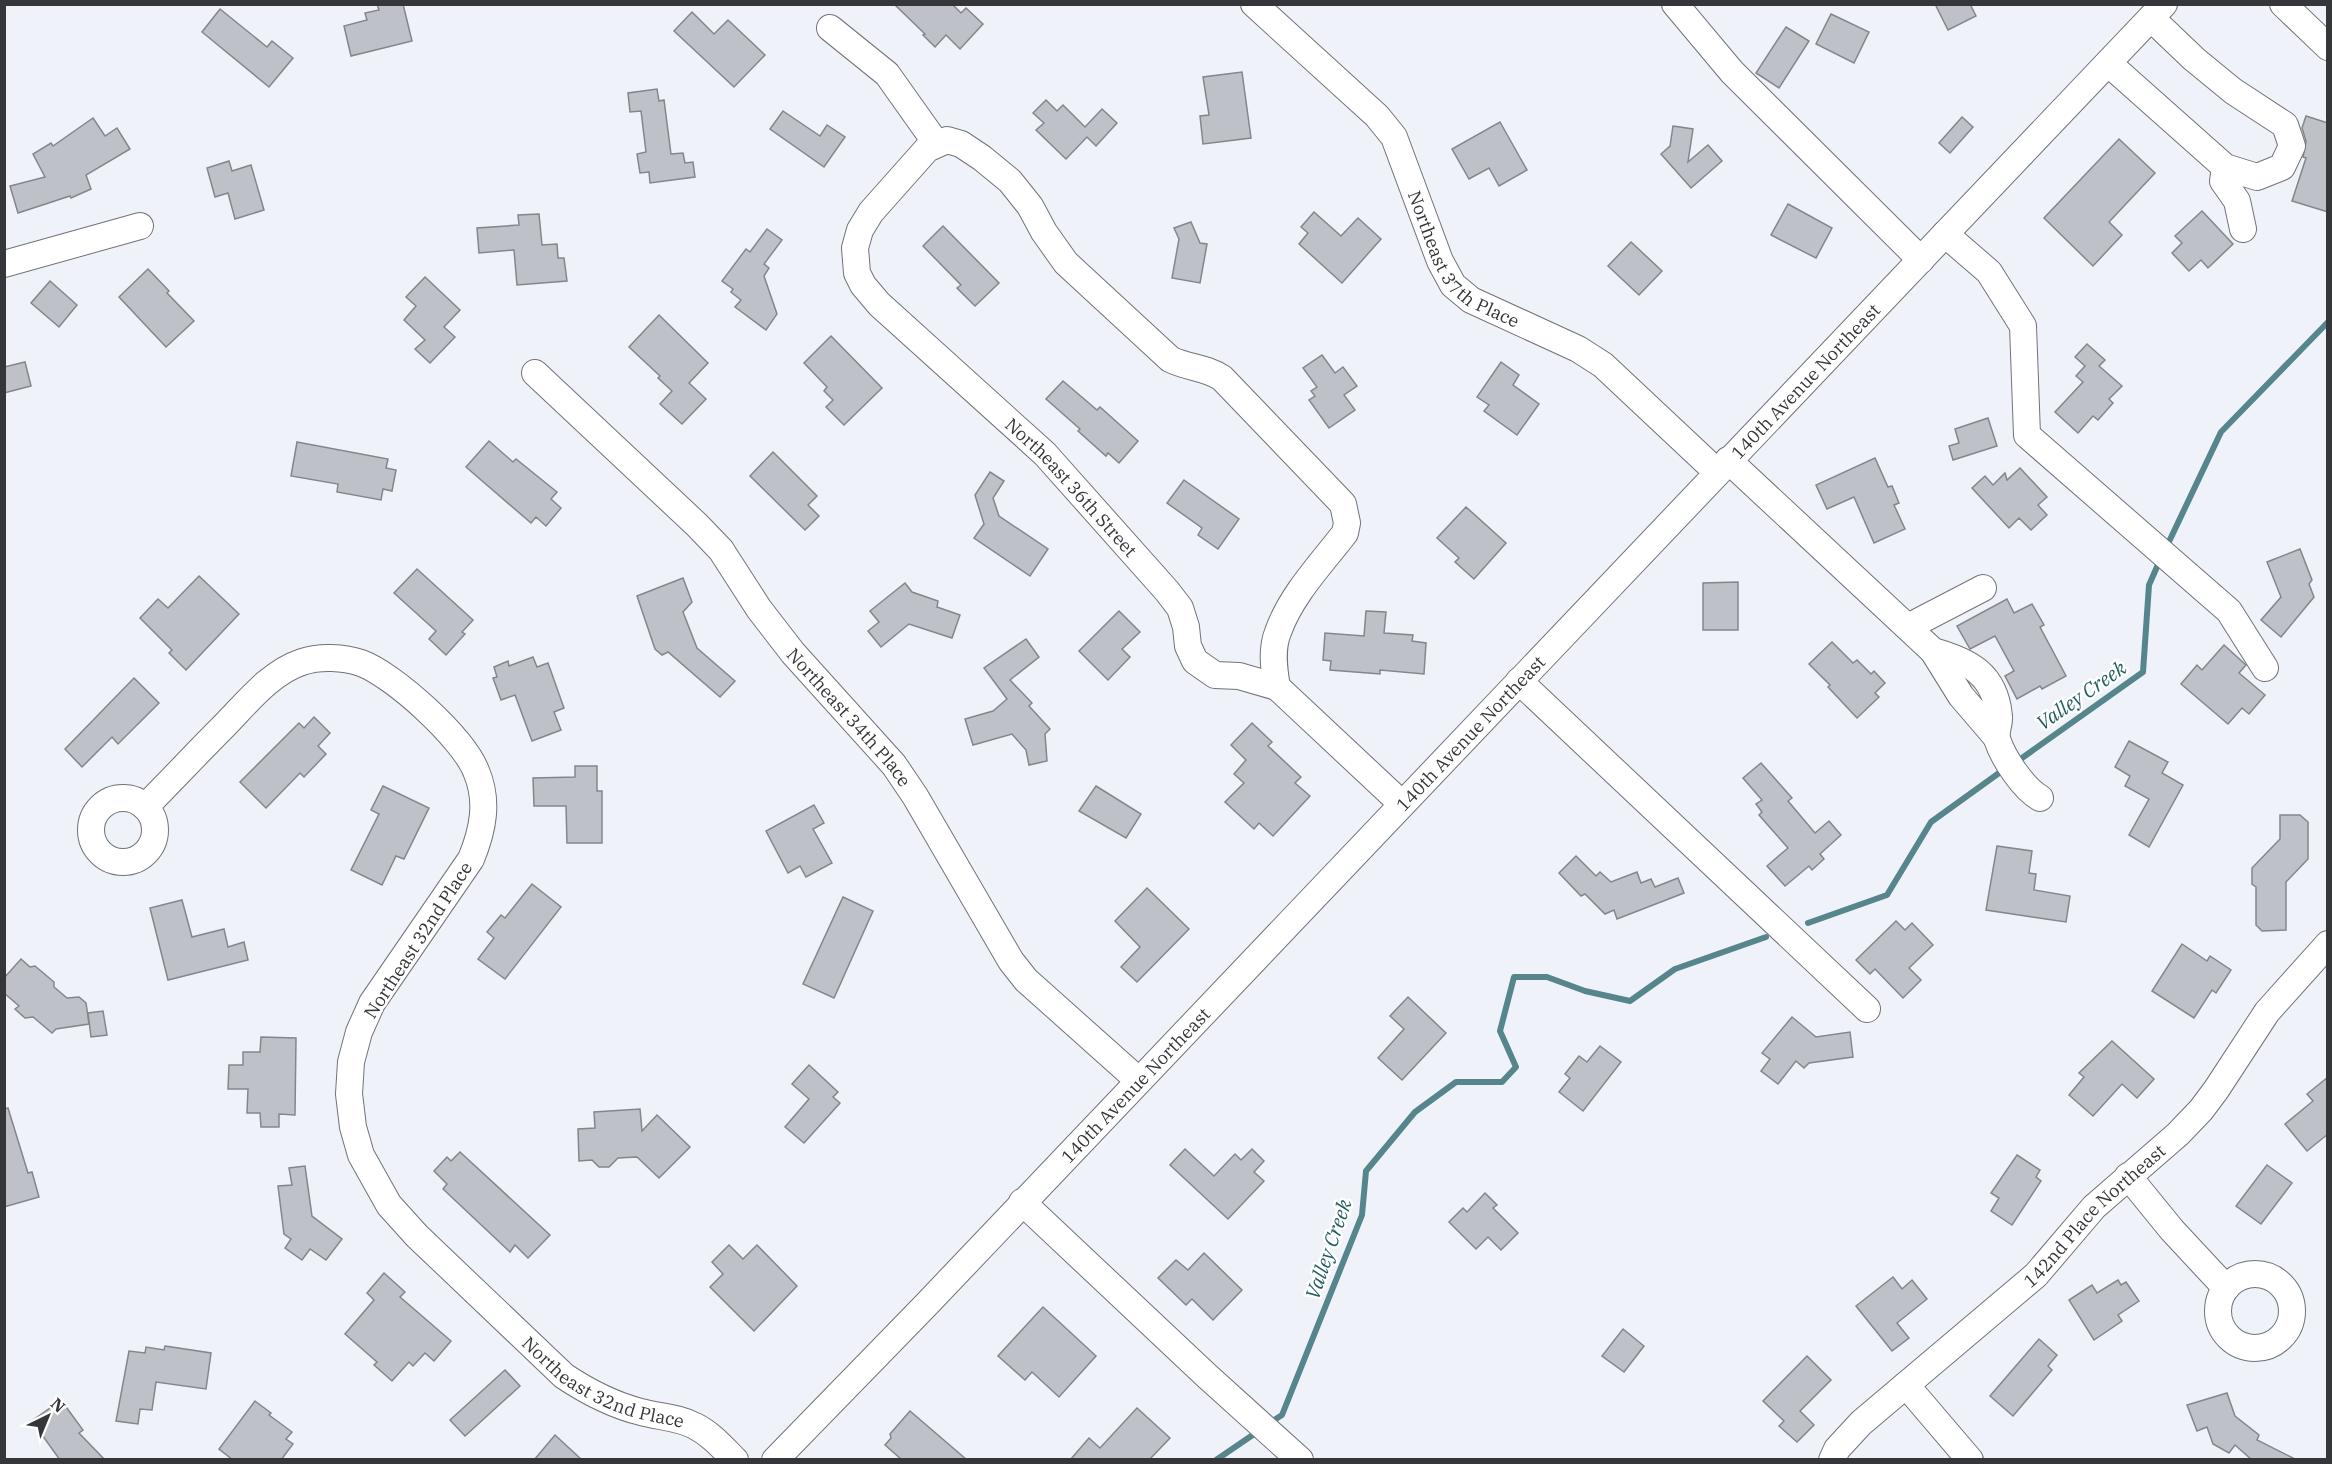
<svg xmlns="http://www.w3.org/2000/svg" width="2332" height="1464" font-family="'IBM Plex Serif',serif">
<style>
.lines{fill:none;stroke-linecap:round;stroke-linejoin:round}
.stream{stroke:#56868c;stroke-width:6}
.building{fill:#bfc1c8;stroke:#84868c;stroke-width:1.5}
.minor-casing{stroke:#71737a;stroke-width:28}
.minor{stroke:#fff;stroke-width:26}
.labels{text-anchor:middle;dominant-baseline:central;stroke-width:5;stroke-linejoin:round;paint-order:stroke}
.street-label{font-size:18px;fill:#353639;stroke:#fff}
.water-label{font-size:20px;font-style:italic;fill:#225d62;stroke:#fff}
</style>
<rect width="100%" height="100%" fill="#f0f2fa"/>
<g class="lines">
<g class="stream">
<path d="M2166 548 2221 432 2328 322"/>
<path d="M2015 763 2143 672 2149 585 2160 560"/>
<path d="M1808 923 1887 895 1931 822 2006 768"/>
<path d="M1268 1424 1282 1415 1362 1215 1366 1171 1415 1112 1456 1082H1502L1516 1067 1500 1031 1514 977H1547L1585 991 1630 1001 1675 969 1766 937"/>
<path d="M1216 1460 1260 1430"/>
</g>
</g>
<g class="building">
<path d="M377 4H403L412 41 351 56 344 26 367 20 365 13 379 10Z"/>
<path d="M894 4H952L961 13 966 8 983 24 960 49 946 35 935 47 923 35 925 34Z"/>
<path d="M1935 4H1970L1976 16 1948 30Z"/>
<path d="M220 9 267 47 272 41 293 58 269 87 202 32Z"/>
<path d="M692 12 714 34 728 20 765 55 734 87 674 31Z"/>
<path d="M1831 14 1869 32 1854 63 1816 44Z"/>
<path d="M1786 27 1809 41 1779 88 1756 73Z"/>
<path d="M1242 72 1251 138 1203 144 1200 116 1209 115 1203 77Z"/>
<path d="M657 89 659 101 664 100 671 154 683 153 685 163 693 162 695 177 650 183 649 172 640 173 637 154 646 152 641 111 630 112 628 93Z"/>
<path d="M1046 100 1057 111 1063 105 1085 127 1102 109 1117 123 1096 146 1087 137 1066 159 1036 130 1044 123 1033 113Z"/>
<path d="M783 111 820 136 827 125 845 137 824 167 770 129Z"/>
<path d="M2306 116 2328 123V212L2292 201 2306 158 2303 157 2306 141 2302 128Z"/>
<path d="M1962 117 1973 127 1950 153 1939 143Z"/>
<path d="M93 118 105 136 117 128 130 149 86 175 91 189 71 198 70 196 18 213 10 186 45 177 33 154 51 143 53 146Z"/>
<path d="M1500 122 1527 170 1499 186 1489 168 1469 179 1452 149Z"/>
<path d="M1673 126 1693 129 1688 162 1708 145 1722 161 1691 188 1661 154 1670 146Z"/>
<path d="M2119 139 2155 173 2109 222 2122 235 2093 266 2044 218Z"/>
<path d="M229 161 232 171 251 165 264 210 235 219 228 193 215 197 207 168Z"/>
<path d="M1788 204 1832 228 1816 258 1771 235Z"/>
<path d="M2202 211 2233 244 2208 268 2201 260 2189 271 2172 253 2182 243 2175 236Z"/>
<path d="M1314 212 1341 236 1358 218 1381 239 1342 283 1299 244 1308 233 1301 227Z"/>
<path d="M539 214 542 245 557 244 558 258H564L567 281 517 285 514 250 479 253 477 228 519 225 518 215Z"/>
<path d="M1191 222 1200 243 1207 244 1200 283 1172 278 1179 239 1174 228Z"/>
<path d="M943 226 999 283 975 306 957 288 961 285 923 246Z"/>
<path d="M767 229 782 240 764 264 769 268 764 276 777 314 766 330 735 307 741 300 731 292 733 289 722 281 746 249 750 252Z"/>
<path d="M1631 242 1662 271 1639 295 1608 266Z"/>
<path d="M148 269 169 291 167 293 194 321 166 347 119 297Z"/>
<path d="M425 277 460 310 444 327 455 337 430 363 415 349 425 340 404 320 416 306 406 297Z"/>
<path d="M50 281 77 305 59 327 31 303Z"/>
<path d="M659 315 708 363 689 383 706 399 682 424 660 404 672 391 658 378 660 376 629 347Z"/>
<path d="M831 336 882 388 844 425 826 407 833 400 824 391 827 387 804 363Z"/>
<path d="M2087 344 2105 360 2099 366 2122 386 2109 399 2113 403 2098 420 2093 416 2078 433 2055 412 2083 382 2076 376 2085 366 2075 357Z"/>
<path d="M1322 355 1335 373 1343 367 1357 386 1344 395 1355 410 1329 428 1309 400 1315 396 1311 391 1317 387 1303 368Z"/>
<path d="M25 362 31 386 4 393V367Z"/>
<path d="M1501 362 1519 375 1513 385 1539 404 1517 435 1484 411 1489 405 1477 397Z"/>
<path d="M1063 381 1097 410 1100 407 1138 441 1119 463 1108 453 1106 456 1078 431 1080 429 1046 399Z"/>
<path d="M1988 418 1997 446 1953 460 1949 446 1959 443 1955 429Z"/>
<path d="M489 441 513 462 516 459 557 492 551 499 561 508 546 526 536 517 531 523 466 467Z"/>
<path d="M297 442 388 459 386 468 396 470 392 491 383 489 381 500 337 492 338 484 291 476Z"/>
<path d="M773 452 817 496 808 505 819 516 805 530 750 476Z"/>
<path d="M1875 458 1888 487 1892 486 1899 503 1894 505 1905 529 1874 543 1854 497 1827 509 1816 485Z"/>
<path d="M2020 468 2047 497 2038 505 2047 515 2031 530 2019 518 2009 528 1972 488 1985 476 1993 485 2005 473 2007 480Z"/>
<path d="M990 472 1004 481 993 498 999 516 1048 549 1030 576 974 538 984 524 975 495Z"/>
<path d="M1184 480 1239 519 1218 549 1198 535 1202 528 1167 503Z"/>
<path d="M1466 507 1506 543 1474 579 1455 562 1459 558 1437 538Z"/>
<path d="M2300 549 2312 580 2309 584 2314 597 2281 637 2261 620 2281 597 2267 562Z"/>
<path d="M417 569 473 620 462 632 465 634 446 655 429 639 436 631 394 593Z"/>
<path d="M199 576 239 614 186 670 169 653 172 650 140 618 158 599 168 608Z"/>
<path d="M683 578 692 602 683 612 697 648 735 681 720 697 668 652 662 655 655 649 637 596Z"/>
<path d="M1738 582V630H1703V583Z"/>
<path d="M905 583 912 592 938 601 937 607 960 615 952 638 909 624 881 647 868 631 879 622 870 611Z"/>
<path d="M2007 599 2014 613 2032 604 2044 625 2040 627 2066 676 2042 689 2040 686 2017 699 2005 676 2014 671 1995 636 1970 649 1957 626Z"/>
<path d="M1119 611 1140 632 1122 649 1130 657 1108 680 1079 651Z"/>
<path d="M1366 611 1386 612 1384 633 1413 635 1412 641 1426 643 1424 674 1380 670V674L1330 670 1331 661 1323 660 1325 633 1364 636Z"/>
<path d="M1026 639 1039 657 1010 680 1032 703 1029 706 1050 729 1045 734 1047 761 1029 765 1026 750 1012 734 973 745 965 719 993 711 1007 699 984 668Z"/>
<path d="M1832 642 1853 663 1857 660 1871 674 1874 671 1885 683 1875 693 1879 697 1857 718 1828 687 1830 685 1809 664Z"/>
<path d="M2224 645 2246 665 2239 673 2265 695 2249 714 2242 708 2228 724 2181 684 2197 665 2202 670Z"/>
<path d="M533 657 537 667 548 663 564 708 554 712 561 730 532 741 515 695 501 700 493 678 497 677 494 667 508 661 509 666Z"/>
<path d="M134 678 159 703 118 744 112 737 82 767 65 749Z"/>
<path d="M314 717 330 733 318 746 326 754 304 777 300 773 266 808 240 782 299 723 304 728Z"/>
<path d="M1252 723 1272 742 1268 746 1301 777 1295 783 1310 796 1273 836 1259 823 1254 829 1225 802 1244 783 1234 774 1246 760 1231 745Z"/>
<path d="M2129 741 2168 762 2162 773 2183 785 2149 847 2129 835 2149 799 2125 786 2130 776 2115 767Z"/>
<path d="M1761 763 1792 798 1788 801 1815 833 1829 821 1841 835 1820 854 1824 859 1812 870 1809 866 1785 886 1767 866 1788 848 1759 815 1762 812 1756 804 1762 800 1743 778Z"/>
<path d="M575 766H597V791H602V843H567L566 806H534L533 778 575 777Z"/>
<path d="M383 786 429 808 404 859 396 856 382 885 351 870 379 814 371 810Z"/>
<path d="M1096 786 1141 814 1126 838 1079 811Z"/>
<path d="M814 805 824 823 813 829 832 863 806 877 800 866 788 873 766 831Z"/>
<path d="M2280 815H2300L2308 822V859L2286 882V930L2262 931 2256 925V887L2252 884V868L2280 839Z"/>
<path d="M1997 846 2032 851 2029 873 2036 874 2034 890 2070 896 2066 922 1986 910Z"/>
<path d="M1576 856 1596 876 1600 872 1611 882 1637 872 1641 883 1651 879 1655 887 1678 878 1684 893 1617 919 1614 910 1605 914 1585 894 1581 896 1559 873Z"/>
<path d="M532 884 561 907 505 979 478 959 494 938 487 932 501 915 505 918Z"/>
<path d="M1147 888 1189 929 1137 982 1121 967 1140 947 1115 921Z"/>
<path d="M843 897 873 911 834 998 803 984Z"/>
<path d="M182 900 192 937 224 929 228 947 244 942 248 960 168 980 150 908Z"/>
<path d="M1896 921 1905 930 1912 923 1933 945 1909 968 1921 980 1903 998 1875 969 1870 974 1856 960Z"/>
<path d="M2182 944 2207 961 2210 956 2231 970 2216 993 2212 990 2194 1018 2152 991Z"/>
<path d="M21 959 30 967 35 966 54 982V987L67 998 79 997 86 1003 89 1024 56 1029 52 1033 33 1017 25 1018 15 1009 19 1006 4 993V978Z"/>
<path d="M1408 997 1446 1033 1402 1080 1378 1058 1404 1029 1390 1016Z"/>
<path d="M103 1011 107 1035 91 1037 88 1013Z"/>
<path d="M1792 1017 1816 1037 1850 1032 1853 1057 1809 1063 1804 1068 1796 1061 1778 1084 1761 1071 1770 1059 1762 1053Z"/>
<path d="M261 1037 296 1038 295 1115 279 1114V1127H261L260 1113H247L248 1089H228L229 1065H243V1052H260Z"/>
<path d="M2112 1041 2154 1079 2137 1098 2122 1084 2093 1116 2069 1095 2084 1077 2079 1073Z"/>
<path d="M1600 1046 1621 1062 1583 1111 1559 1092 1570 1078 1565 1074 1579 1056 1587 1062Z"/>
<path d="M809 1065 838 1092 833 1097 840 1103 804 1143 785 1127 809 1099 792 1084Z"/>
<path d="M2328 1077V1134L2307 1151 2285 1124 2313 1101 2307 1094Z"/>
<path d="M8 1108 28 1173 32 1172 39 1197 4 1207V1109Z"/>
<path d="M640 1109 642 1131 657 1115 690 1147 659 1178 637 1157 618 1158 609 1167H599L592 1160 579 1161 578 1129 595 1128 594 1112Z"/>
<path d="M1185 1149 1214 1176 1235 1154 1241 1160 1252 1149 1264 1161 1254 1172 1264 1181 1228 1219 1170 1165Z"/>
<path d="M460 1152 550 1235 528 1258 515 1245 510 1252 443 1189 447 1184 434 1171 447 1157 451 1161Z"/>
<path d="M2017 1155 2040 1170 2036 1177 2041 1181 2012 1225 1991 1211 1999 1198 1991 1193Z"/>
<path d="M2267 1165 2292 1183 2261 1224 2236 1206Z"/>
<path d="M305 1166 312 1216 342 1239 326 1260 310 1249 302 1260 285 1248 291 1239 284 1234 278 1186 292 1185 289 1168Z"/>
<path d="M1485 1193 1497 1205 1493 1208 1518 1233 1501 1250 1488 1237 1476 1249 1449 1222 1463 1208 1467 1212Z"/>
<path d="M729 1245 743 1259 757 1245 797 1286 754 1331 710 1287 723 1274 712 1262Z"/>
<path d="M1204 1253 1242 1290 1213 1320 1192 1299 1186 1305 1158 1278 1176 1260 1188 1270Z"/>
<path d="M384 1273 405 1292 400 1297 451 1341 434 1361 425 1353 413 1366 409 1362 392 1381 374 1365 377 1362 345 1334 374 1300 367 1293Z"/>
<path d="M1893 1277 1902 1289 1912 1280 1927 1299 1897 1323 1909 1338 1892 1351 1856 1306Z"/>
<path d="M2118 1280 2121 1285 2126 1282 2139 1301 2118 1315 2122 1321 2094 1340 2069 1300 2092 1285 2097 1293Z"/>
<path d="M1043 1307 1096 1356 1059 1397 1032 1372 1025 1380 998 1356Z"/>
<path d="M1623 1329 1644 1346 1624 1372 1602 1356Z"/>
<path d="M2039 1339 2057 1355 2048 1366 2052 1370 2013 1416 1990 1396Z"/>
<path d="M165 1346 211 1353 206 1389 156 1382 152 1410 140 1409 138 1424 116 1421 129 1351 145 1353 146 1347 164 1350Z"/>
<path d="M1807 1356 1831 1380 1800 1411 1814 1425 1797 1442 1779 1426 1784 1421 1763 1401Z"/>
<path d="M505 1370 520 1386 465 1436 450 1420Z"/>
<path d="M2227 1393 2235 1416 2259 1435 2257 1440 2297 1460H2252L2235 1445 2229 1453 2213 1444 2207 1427 2197 1431 2187 1405Z"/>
<path d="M61 1400 83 1430 79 1433 105 1460H60L32 1421Z"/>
<path d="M255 1401 271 1413 269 1415 292 1432 286 1439 293 1444 281 1460H233L219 1449Z"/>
<path d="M1137 1408 1170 1438 1149 1460H1070L1089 1438 1100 1448Z"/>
<path d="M910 1411 967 1460H902L885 1445 891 1438 890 1434Z"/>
<path d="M555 1435 582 1460H534Z"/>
</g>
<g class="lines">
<g class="minor-casing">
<g id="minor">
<path id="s1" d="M1254 4 1377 116 1394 137 1440 261 1453 285 1471 300 1578 349 1603 365 1717 472"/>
<path d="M1675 4 1732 72 1921 260"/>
<path d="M2283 4 2328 47"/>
<path d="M830 28 887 74 936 143"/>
<path d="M2108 63 2225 167 2257 177 2282 167 2292 146 2285 125 2233 91 2194 59 2151 18"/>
<path d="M2225 167 2223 181 2237 201 2243 229"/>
<path d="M1945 234 1989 272 2023 326 2027 435 2229 611 2265 668"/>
<path d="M4 264 140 226"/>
<path id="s2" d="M535 373 697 525 721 550 759 609 793 653 894 765 915 796 1011 961 1026 980 1138 1080"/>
<path d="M1728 460 1933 651C1969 661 1995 674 1999 716 2000 724 1995 732 1997 739 2003 758 2023 788 2040 798"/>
<path d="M1908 627 1983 588"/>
<path d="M1933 651 1961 696 1997 738"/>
<path d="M1519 681 1867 1009"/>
<path id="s3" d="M1277 687C1274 670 1271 649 1278 632 1291 595 1322 563 1345 533L1347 523 1343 504 1222 378C1206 367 1187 368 1170 359L1066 263 1044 232 1030 206 1010 181 982 158 961 144 947 140 927 149 871 212 860 230 855 248 857 273 863 285 879 304 1045 454 1167 591 1180 608 1186 627 1188 646 1195 661 1215 675 1239 676 1277 687 1402 804"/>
<circle cx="123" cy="830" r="32"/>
<path id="s4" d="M145 807C171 781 196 754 222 728 246 704 269 673 302 662 319 656 344 657 361 663 394 675 463 738 476 771 489 801 483 830 471 859L372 1003 359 1032 351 1062 349 1094 353 1127 361 1155 389 1205 417 1236 564 1376C588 1392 613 1405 641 1412 659 1417 678 1417 695 1426 711 1434 723 1448 735 1460"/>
<path d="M2128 1176 2172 1230 2226 1288"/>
<path d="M1022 1202 1207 1376 1300 1460"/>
<circle cx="2255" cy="1311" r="37"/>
<path d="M1906 1385 1970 1460"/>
<path id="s5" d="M775 1460 925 1306 2164 4"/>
<path id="s6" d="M1832 1460 1837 1449 1861 1423 2036 1275 2094 1207 2178 1134 2201 1110 2216 1090 2267 1012 2328 944"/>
</g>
</g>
<use href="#minor" class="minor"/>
</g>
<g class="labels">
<g class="street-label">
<text stroke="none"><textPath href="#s1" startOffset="340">Northeast 37th Place</textPath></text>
<text stroke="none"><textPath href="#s5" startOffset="1492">140th Avenue Northeast</textPath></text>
<text stroke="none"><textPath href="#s3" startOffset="1228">Northeast 36th Street</textPath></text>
<text stroke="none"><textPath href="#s2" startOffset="468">Northeast 34th Place</textPath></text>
<text stroke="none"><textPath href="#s5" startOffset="1006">140th Avenue Northeast</textPath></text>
<text transform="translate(418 940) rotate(-57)">Northeast 32nd Place</text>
<text stroke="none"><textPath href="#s5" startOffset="520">140th Avenue Northeast</textPath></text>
<text stroke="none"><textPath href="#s6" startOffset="360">142nd Place Northeast</textPath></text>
<text stroke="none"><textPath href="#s4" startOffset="1198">Northeast 32nd Place</textPath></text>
</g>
<g class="water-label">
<text transform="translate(2081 695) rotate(-35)">Valley Creek</text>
<text transform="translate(1328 1249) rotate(-71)">Valley Creek</text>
</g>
</g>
<rect width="2332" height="1464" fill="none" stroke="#353639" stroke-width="12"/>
<g transform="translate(48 1416) rotate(43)" stroke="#ffffff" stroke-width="4.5" paint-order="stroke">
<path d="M0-4.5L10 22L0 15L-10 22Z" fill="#353639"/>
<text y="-9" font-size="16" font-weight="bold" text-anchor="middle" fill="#353639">N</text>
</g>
</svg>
